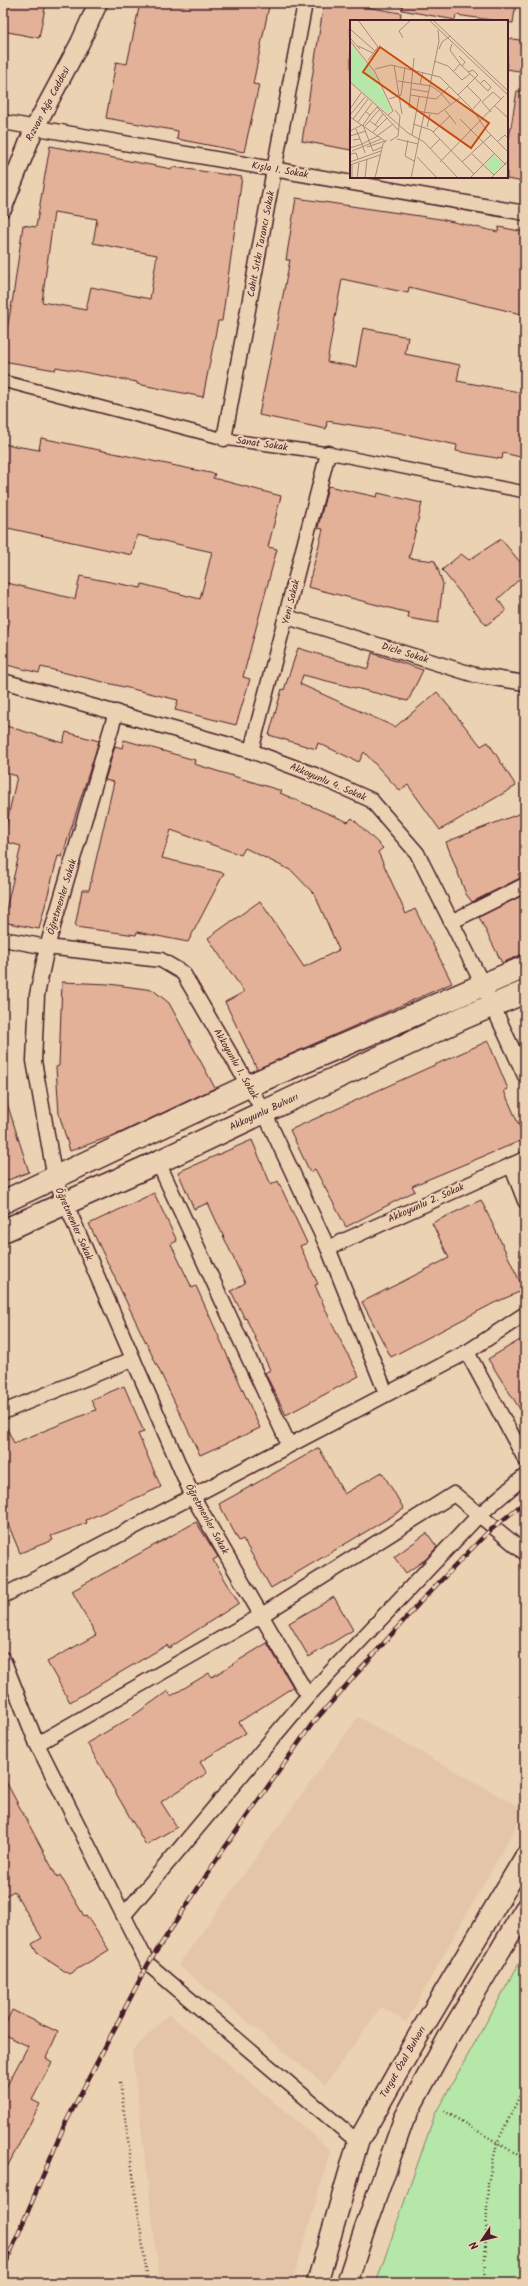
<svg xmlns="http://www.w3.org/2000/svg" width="528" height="2286" font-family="Kalam,sans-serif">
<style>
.built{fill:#e5c5a7}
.green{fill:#b5e7a8;stroke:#80836a}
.building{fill:#e3b198;stroke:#4a1f2b;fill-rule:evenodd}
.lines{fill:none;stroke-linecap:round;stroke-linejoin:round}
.pedestrian-casing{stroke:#4a1f2b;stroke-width:14}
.minor-casing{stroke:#4a1f2b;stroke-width:17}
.tertiary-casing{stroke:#4a1f2b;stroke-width:21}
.secondary-casing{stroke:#4a1f2b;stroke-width:23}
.primary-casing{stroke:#4a1f2b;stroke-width:25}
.path{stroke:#4a1f2b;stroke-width:2.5;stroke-dasharray:1 3;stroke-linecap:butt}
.pedestrian{stroke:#ead2b2;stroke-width:11}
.minor{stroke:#ead2b2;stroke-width:14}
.tertiary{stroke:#ead2b2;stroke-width:18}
.secondary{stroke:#ead2b2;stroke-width:20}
.primary{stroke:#ead2b2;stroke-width:22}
.rail-casing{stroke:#4a1f2b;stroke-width:4.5}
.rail{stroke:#ead2b2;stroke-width:3;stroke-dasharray:9;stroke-linecap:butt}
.labels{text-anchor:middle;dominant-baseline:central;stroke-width:4;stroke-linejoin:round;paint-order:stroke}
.street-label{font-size:10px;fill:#4a1f2b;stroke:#ead2b2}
.inset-road{fill:none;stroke:#aa8a7c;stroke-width:1}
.view{fill:#c84d12;fill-opacity:0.15;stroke:#c84d12;stroke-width:2}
.inset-edge{fill:none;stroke:#4a1f2b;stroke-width:2}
</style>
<rect width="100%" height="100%" fill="#ead2b2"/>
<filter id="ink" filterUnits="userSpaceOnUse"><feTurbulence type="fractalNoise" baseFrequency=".025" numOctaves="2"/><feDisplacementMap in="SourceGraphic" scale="8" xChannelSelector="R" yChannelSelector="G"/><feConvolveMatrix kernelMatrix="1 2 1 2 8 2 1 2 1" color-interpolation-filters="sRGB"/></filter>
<g filter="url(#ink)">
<g class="built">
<path d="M358 1717 525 1810 406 2022 381 2007 325 2085 178 1965Z"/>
<path d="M169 2014 331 2150 292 2283H160L132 2051Z"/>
</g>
<path class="green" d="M525 1953V2283H376L435 2114Z"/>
<g class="building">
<path d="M3 3H46L39 38 3 31Z"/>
<path d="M140 3H257L269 6 253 84 259 85 244 152 177 139 178 131 106 118 116 62 127 64Z"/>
<path d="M324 3H343L401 13 400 21H351V150L302 141Z"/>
<path d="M403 3H516L513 23 456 15 455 20 402 10Z"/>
<path d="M507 38 525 41V72L507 69Z"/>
<path d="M517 91H525V182L507 179V151Z"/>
<path d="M50 146 172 169 173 167 242 177 222 321H218L203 397 137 384V382L56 367 55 370 3 361V350L13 297 23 225 36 227ZM54 212 97 219 93 243 157 255 150 299 91 287 86 310 42 302Z"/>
<path d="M296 198 440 219 498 232 499 227 525 232V315L409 287 408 293 342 279 327 362 356 367 363 328 408 337 405 354 460 365 457 381 525 393V458L503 453 502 459 456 451 457 445 400 433 327 421 326 429 259 415 290 260H286Z"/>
<path d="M41 438 215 474 213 478 281 496 268 547 277 549 243 677 250 679 236 725 175 710 178 700 41 667 39 673 3 664V648L10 620 3 619V582L75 599 80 576 141 588 142 584 200 599 212 552 137 535 132 555 3 527V444L39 450Z"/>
<path d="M328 486 377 497 378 493 422 503 409 558 435 561 443 584 438 623 408 618 409 613 308 587 323 529 318 528Z"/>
<path d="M501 539 525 568V574L498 599 506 611 486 625 442 570 461 554 469 560Z"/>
<path d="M298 648 368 669 372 653 423 670 408 701 303 675 300 684 395 727 437 692 481 746 488 742 516 786 440 830 408 785 400 791 364 752 359 762 318 743 316 749 269 735 282 689 284 690Z"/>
<path d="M3 725 63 743 66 732 99 741 62 857 58 856 39 929 3 922 21 846 3 841 17 776 3 772Z"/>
<path d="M124 740 195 760 194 764 282 791 280 793 348 822 352 818 383 848 378 852 406 914 415 909 452 983 257 1069 225 1002 244 992 208 938 260 901 304 967 339 950 315 895 292 871 245 848 241 855 171 830 162 858 224 873 188 942 137 932 136 935 75 927 82 890H89L114 782 105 780 115 746 122 748Z"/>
<path d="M521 813 525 823V871L518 874 520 878 472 902 466 894 446 842Z"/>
<path d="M525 894V953L502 963 479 917Z"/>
<path d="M62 982 109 984 153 990 169 1003 215 1088 120 1133 70 1151 59 1114 56 1067 59 1066Z"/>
<path d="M488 1041 508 1089 504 1091 525 1139 412 1186 415 1191 346 1227 315 1169 310 1172 290 1130Z"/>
<path d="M6 1100 29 1172 3 1182V1101Z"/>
<path d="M252 1140 271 1185 278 1181 307 1243 300 1246 318 1284 315 1285 331 1322 359 1376 286 1415 265 1373 270 1370 246 1318 245 1319 231 1291 245 1283 208 1203 194 1209 178 1172Z"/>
<path d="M154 1193 177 1241 171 1244 192 1288 196 1286 260 1428 200 1455 89 1224Z"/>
<path d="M481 1200 524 1290 494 1303 391 1357 362 1302 449 1258 432 1223Z"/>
<path d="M525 1337V1417L488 1359Z"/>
<path d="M124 1386 144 1432 138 1434 161 1487 86 1520 87 1523 51 1536 53 1540 20 1553 3 1512V1420L14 1443 96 1410 91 1400Z"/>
<path d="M319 1448 344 1494 382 1472 404 1509 271 1588 243 1539 239 1541 219 1504Z"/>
<path d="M196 1522 218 1557 213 1560 239 1603 169 1648 167 1645 70 1702 47 1662 96 1635 72 1591Z"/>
<path d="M427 1533 437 1547 426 1559 406 1573 394 1557Z"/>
<path d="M334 1597 353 1630 309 1657 289 1623Z"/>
<path d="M267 1643 293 1687 239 1722 246 1733 200 1762 207 1773 161 1802 177 1827 146 1845 87 1743 130 1718 168 1691 171 1696 209 1673 212 1677Z"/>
<path d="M3 1776 57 1877 60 1875 84 1916 86 1915 109 1950 69 1974 37 1953 32 1944 42 1938 14 1891 3 1897Z"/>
<path d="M12 2010 58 2032 46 2058 52 2062 32 2100 40 2104 3 2175V2093L28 2046 3 2034V2029Z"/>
</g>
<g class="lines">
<g class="pedestrian-casing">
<path id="pedestrian" d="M3 381 224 439 328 453 525 492"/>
</g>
<g class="minor-casing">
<g id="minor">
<path d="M3 122 525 213"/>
<path d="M224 439 305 3"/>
<path d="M287 617 475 675 525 683"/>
<path d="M3 681 251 751 315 775 371 800 417 853 483 985 525 1076"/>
<path d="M116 712 47 947 37 995 34 1061 55 1179 193 1497 308 1696"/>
<path d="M251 751 328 453"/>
<path d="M451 922 525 885"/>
<path d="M3 939 47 947 161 960 183 973 264 1112 328 1248 386 1393"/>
<path d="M158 1162 289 1445"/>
<path d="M511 1165 525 1201"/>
<path d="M328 1248 525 1159"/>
<path d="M467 1352 525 1459"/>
<path d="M3 1412 133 1359"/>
<path d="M3 1596 467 1352 525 1314"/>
<path d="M3 1659 37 1744 148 1964 358 2142"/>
<path d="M37 1744 262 1615 454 1494 525 1553"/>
<path d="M124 1915 308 1696 479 1515 525 1476"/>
</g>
</g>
<g class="tertiary-casing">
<path id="tertiary" d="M3 207 34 129 80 43 98 3"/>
</g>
<g class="secondary-casing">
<g id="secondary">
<path d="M317 2283 358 2142 417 2038 525 1857"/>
<path d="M347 2283 365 2228 404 2119 449 2036 525 1909"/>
</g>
</g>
<g class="primary-casing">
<g id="primary">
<path d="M3 1202 248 1086 525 967"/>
<path d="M3 1231 158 1162 463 1018 525 992"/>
</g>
</g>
<g class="path">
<path d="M120 2082 148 2283"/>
<path d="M444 2111 525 2159"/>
<path d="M484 2283 488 2183 497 2143 525 2085"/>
</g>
<use href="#pedestrian" class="pedestrian"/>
<use href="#minor" class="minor"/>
<use href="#tertiary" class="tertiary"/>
<use href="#secondary" class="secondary"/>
<use href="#primary" class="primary"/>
<g class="rail-casing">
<path id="rail" d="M3 2270 64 2126 148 1964 221 1853 312 1724 422 1600 487 1533 525 1502"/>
</g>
<use href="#rail" class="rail"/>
</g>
</g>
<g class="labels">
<g class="street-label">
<text transform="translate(48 104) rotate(-62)">Rızvan Ağa Caddesi</text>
<text transform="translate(280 170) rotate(10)">Kışla 1. Sokak</text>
<text transform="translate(261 244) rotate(-79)">Cahit Sıtkı Tarancı Sokak</text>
<text transform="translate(262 444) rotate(8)">Sanat Sokak</text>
<text transform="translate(291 602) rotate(-76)">Yeni Sokak</text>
<text transform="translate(405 653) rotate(17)">Dicle Sokak</text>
<text transform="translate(328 782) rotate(23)">Akkoyunlu 4. Sokak</text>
<text transform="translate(62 897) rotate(-73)">Öğretmenler Sokak</text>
<text transform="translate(236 1064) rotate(60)">Akkoyunlu 1. Sokak</text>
<text transform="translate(264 1112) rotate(-25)">Akkoyunlu Bulvarı</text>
<text transform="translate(426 1203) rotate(-24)">Akkoyunlu 2. Sokak</text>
<text transform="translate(74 1224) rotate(66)">Öğretmenler Sokak</text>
<text transform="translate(207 1519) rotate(61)">Öğretmenler Sokak</text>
<text transform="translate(403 2062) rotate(-60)">Turgut Özal Bulvarı</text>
</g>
</g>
<g transform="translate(350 20)">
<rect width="158" height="158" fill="#ead2b2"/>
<path d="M0 23 24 53 41 90 38 93 0 61ZM144 135 153 145 144 154 135 145Z" fill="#b5e7a8"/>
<path class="inset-road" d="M8 0 28 27 18 40M79 0 158 75M83 0 158 71M0 9 25 31M0 18 10 29M53 18 49 11 61 0M0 21 25 52 43 91 38 95M102 24 100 30 110 44M8 26 23 33M89 29 92 22 100 16M109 36 115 42 112 46M64 38 59 87 66 89M84 41 98 46 112 60 120 54M44 45 52 94M25 49 41 45 90 57 122 89 137 111 158 132M103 52 110 44 138 71 141 67 134 60 130 64M118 52 123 50 128 55 117 66 131 80 123 89M48 61 81 66 90 72 101 85M0 62 58 113 74 122 108 158M70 64 73 52M61 69 78 72M51 75 55 47M60 75 86 79 99 67M108 75 117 66M39 79 51 75M145 86 158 98M0 89 11 73M95 90 106 104M66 91 88 94 111 77M16 92 20 95 27 87 48 110M141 92 132 82 143 72 151 79M0 95 15 77M20 95 13 105 23 131 32 127M0 97 35 121M3 99 18 79M110 99 156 145M20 101 28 107 23 112M8 102 22 83M63 104 81 110 124 154M25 105 33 94M15 106 29 90M28 107 37 98M77 107 80 94M0 111 12 105M83 112 100 96M62 115 69 77M0 116 16 111M27 116 43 104M47 119 68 124M3 120 10 119 6 109M58 120 55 136 64 141M40 121 48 116 50 96 45 90M148 121 155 115 158 118M17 127 35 121M0 128 12 124 10 119M80 129 90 119M2 131 31 119M15 133 12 124 28 116M0 134 6 133 8 139M122 134 144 155M67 137 87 158M0 142 31 131M90 142 154 76M112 142 141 115M0 145 30 135M2 145V158M7 158 9 143M15 158 17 139M25 158 33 124 37 120M61 158 89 21 88 10M120 158 145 133M141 158 158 141"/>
<path class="view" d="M30 27 139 103 121 128 13 52Z"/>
<rect width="158" height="158" class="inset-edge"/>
</g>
<rect width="528" height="2286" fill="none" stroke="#ead2b2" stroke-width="16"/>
<rect x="8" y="8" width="512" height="2270" fill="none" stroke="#4a1f2b" stroke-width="1.5" filter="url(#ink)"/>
<g transform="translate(482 2240) rotate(235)" stroke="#ead2b2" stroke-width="3" paint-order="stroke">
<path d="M0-3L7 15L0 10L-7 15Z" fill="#4a1f2b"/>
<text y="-6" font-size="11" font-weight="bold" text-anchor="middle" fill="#4a1f2b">N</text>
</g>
</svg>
